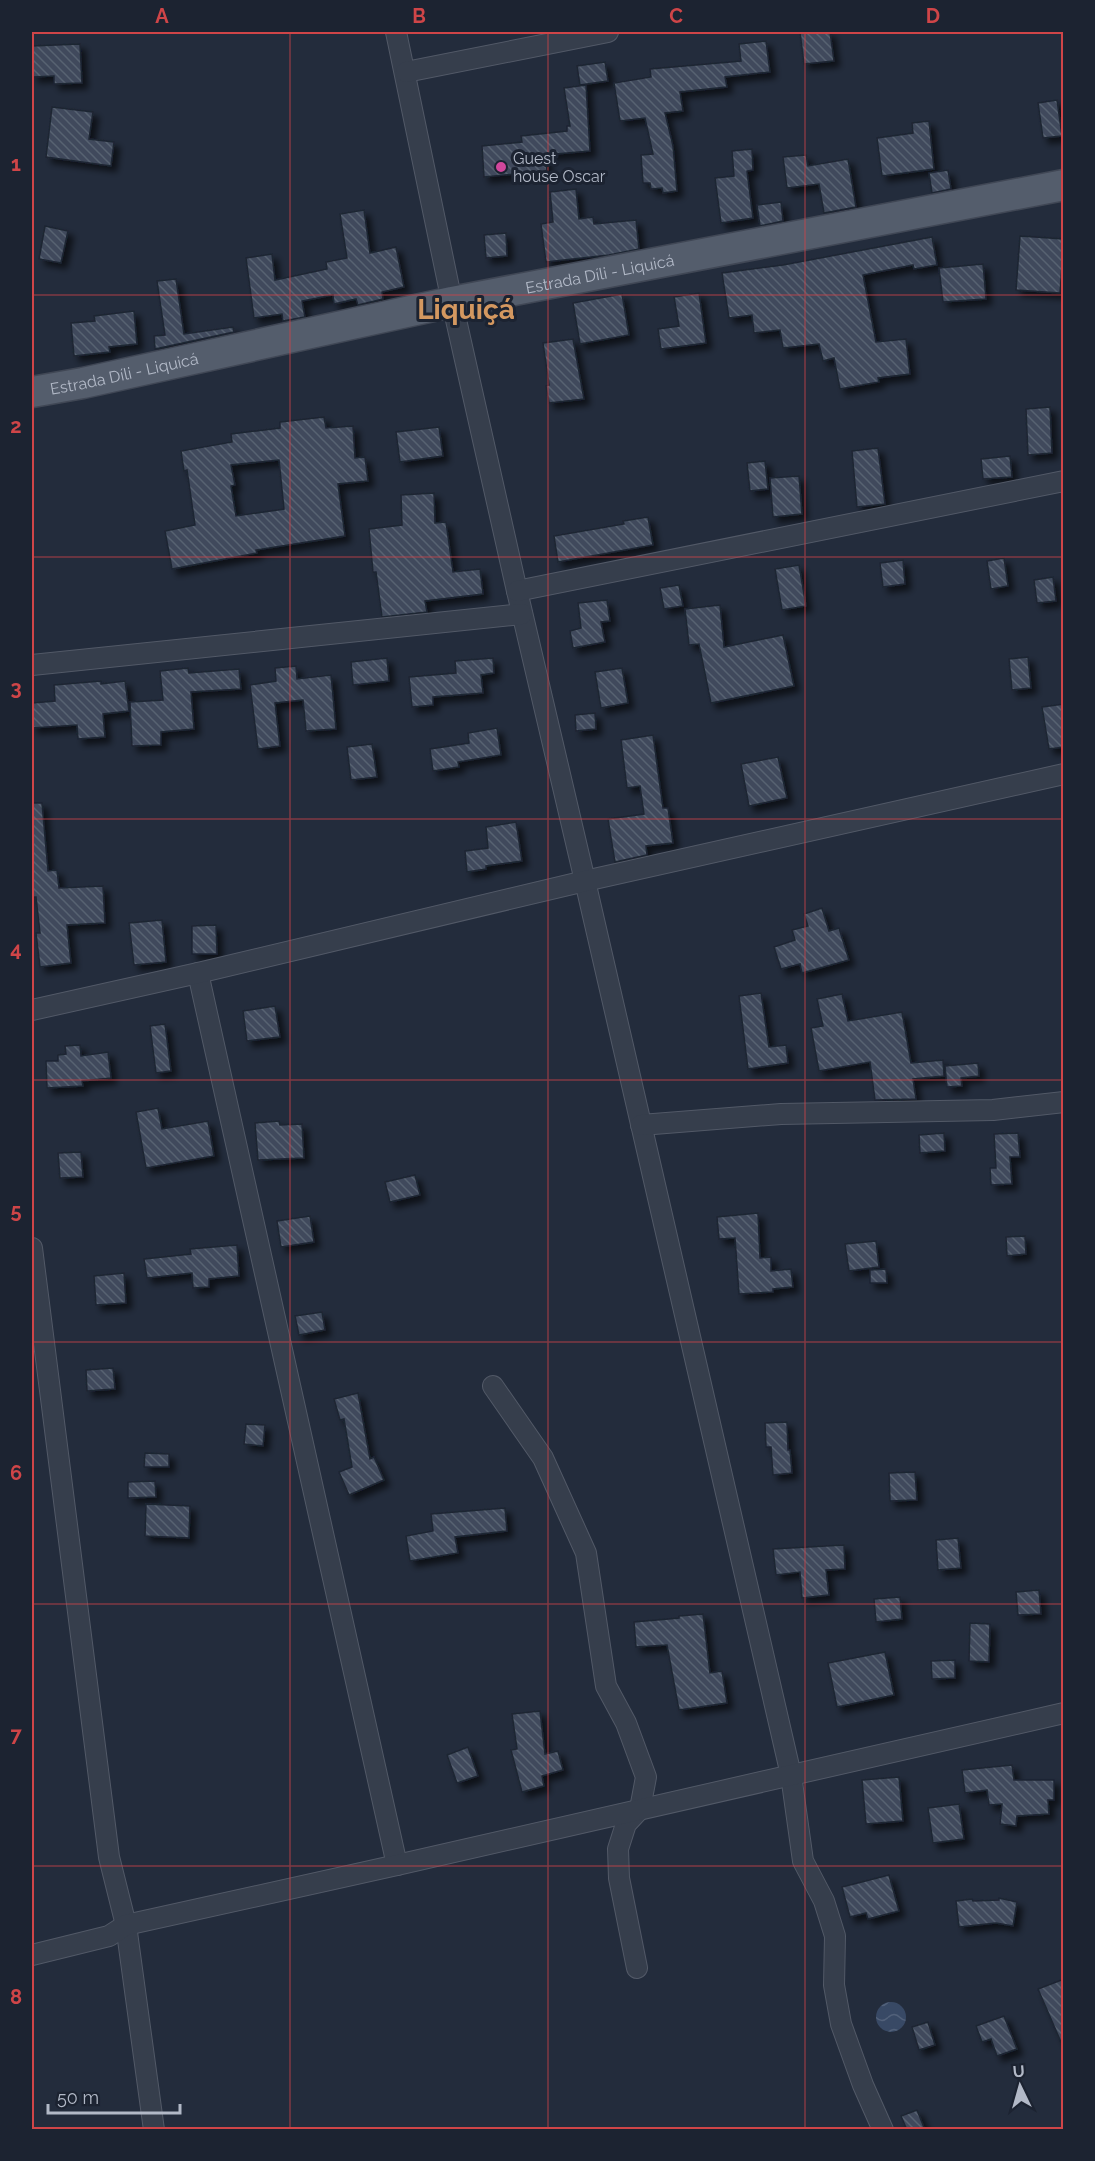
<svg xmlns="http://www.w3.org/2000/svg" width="1095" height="2161" font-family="Raleway,sans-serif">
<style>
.water{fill:url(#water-waves)}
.building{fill:url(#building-back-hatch);stroke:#1e2533;stroke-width:1.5;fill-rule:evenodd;filter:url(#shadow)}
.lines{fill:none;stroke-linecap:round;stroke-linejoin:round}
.street-casing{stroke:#525967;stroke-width:22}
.primary-casing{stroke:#404755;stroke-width:33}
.street{stroke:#363e4c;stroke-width:20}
.primary{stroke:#545d6c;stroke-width:30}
.grid{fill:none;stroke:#cf4548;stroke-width:1.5;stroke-opacity:0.55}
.hotel-dot{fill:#d1479c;stroke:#1c2331;stroke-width:2}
.labels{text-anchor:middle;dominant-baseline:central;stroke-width:6;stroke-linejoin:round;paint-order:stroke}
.poi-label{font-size:16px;fill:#b2b9c7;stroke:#1c2331;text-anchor:start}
.street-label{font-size:16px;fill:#b2b9c7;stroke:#1c2331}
.town-label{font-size:28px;font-weight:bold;fill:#d49860;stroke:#1c2331}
.neatline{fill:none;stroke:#cf4548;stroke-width:2}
.grid-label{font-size:20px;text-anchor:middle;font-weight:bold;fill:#cf4548}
</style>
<defs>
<pattern id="water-waves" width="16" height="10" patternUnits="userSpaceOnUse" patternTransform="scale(1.5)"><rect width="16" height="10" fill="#384965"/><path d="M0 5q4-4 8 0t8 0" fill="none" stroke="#52617a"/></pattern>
<pattern id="building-back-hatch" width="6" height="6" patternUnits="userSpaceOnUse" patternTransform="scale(1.5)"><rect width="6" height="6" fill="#3f4a5b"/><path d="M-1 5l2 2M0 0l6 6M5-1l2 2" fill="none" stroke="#586271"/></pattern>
<filter id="shadow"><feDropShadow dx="5.5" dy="5.5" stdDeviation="3" flood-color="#0009"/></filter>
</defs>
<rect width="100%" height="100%" fill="#232c3c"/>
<circle class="water" cx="891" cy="2017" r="15"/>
<g class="building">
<path d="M800 32H830L834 61 804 64Z"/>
<path d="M766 41 770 72 725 77 727 87 680 92 683 111 665 113 673 146 677 191 663 193 662 188 651 189 650 183H643L641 155 653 154 645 118 620 121 614 83 651 77 650 69 741 61 739 44Z"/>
<path d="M80 44 82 83 54 84V76L33 77 32 46Z"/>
<path d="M605 62 608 81 580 85 577 66Z"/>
<path d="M586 85 590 151 545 155 547 171 484 177 482 146 522 142 521 136 567 131V126H570L564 88Z"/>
<path d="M1057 100 1062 136 1043 138 1038 103Z"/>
<path d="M52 107 93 112 89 139 114 142 111 166 46 157Z"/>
<path d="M929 121 934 169 882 176 877 138 913 133 912 123Z"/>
<path d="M752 149 753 170 747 171 753 218 721 223 715 178 734 176 732 151Z"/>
<path d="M806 155 808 166 848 159 856 207 824 213 819 184 787 188 783 157Z"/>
<path d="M948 170 951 189 932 193 929 173Z"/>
<path d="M576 189 579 219 593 217 594 224 636 220 639 249 609 255 546 262 541 224 553 222 550 192Z"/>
<path d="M781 202 783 221 760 226 757 205Z"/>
<path d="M364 210 370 253 396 247 404 287 382 292 383 299 358 305 356 299 334 304 333 295 302 301 305 317 283 321 282 314 254 318 246 258 272 254 275 280 327 269 326 262 347 258 340 214Z"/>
<path d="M45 226 68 231 61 263 39 259Z"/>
<path d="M506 233 507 256 486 258 484 235Z"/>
<path d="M1020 236 1064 239 1060 293 1016 290Z"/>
<path d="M932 237 937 265 914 269 913 265 863 275 876 342 906 339 910 374 878 378 879 382 840 389 834 358 823 361 819 344 783 348 780 330 754 333 752 315 729 318 722 273 783 265Z"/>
<path d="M983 264 986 299 943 302 939 268Z"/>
<path d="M176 279 184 334 233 327 234 332 155 349 154 336 165 335 157 281Z"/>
<path d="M699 293 706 343 661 349 658 329 679 326 674 297Z"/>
<path d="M622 294 629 335 580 344 573 303Z"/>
<path d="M134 311 137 344 109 347 110 352 74 356 71 323 95 321 94 316Z"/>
<path d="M573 339 584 399 549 403 546 386 549 385 543 343Z"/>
<path d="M1050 407 1052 453 1028 455 1026 409Z"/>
<path d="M324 417 326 428 353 426 355 458 365 457 368 481 338 484 345 536 256 550 257 553 172 569 165 531 195 525 187 470 184 471 181 451 232 442 231 434 280 428V422ZM279 460 284 509 236 516 231 486 235 485 231 465Z"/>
<path d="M439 427 443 456 400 462 396 432Z"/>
<path d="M878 448 885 504 857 507 852 451Z"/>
<path d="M1010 456 1012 477 983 479 981 459Z"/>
<path d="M765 461 768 489 750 491 747 463Z"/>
<path d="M799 476 802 514 773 517 770 478Z"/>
<path d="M434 493 435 523 446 522 453 572 480 569 483 594 425 601 427 612 382 617 376 572H373L369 529 402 525 401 495Z"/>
<path d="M648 517 653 545 558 562 554 536 624 524 623 521Z"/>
<path d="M1004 558 1008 586 991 589 987 561Z"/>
<path d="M903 560 905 584 883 587 880 563Z"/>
<path d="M799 565 806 606 782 610 775 569Z"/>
<path d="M1053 577 1056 601 1037 603 1034 580Z"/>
<path d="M679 585 683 606 664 609 660 588Z"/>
<path d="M607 600 610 621 601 622 605 642 573 648 570 631 581 628 578 603Z"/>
<path d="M720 605 724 647 783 635 794 686 711 703 699 644 689 645 685 609Z"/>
<path d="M1028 657 1031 688 1012 690 1009 659Z"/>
<path d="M387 658 389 681 353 685 351 662Z"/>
<path d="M493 658 494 673 481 675 483 693 433 697V705L412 707 409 677 456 673 455 661Z"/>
<path d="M296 666 297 679 331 675 336 729 306 731 303 700 275 703 280 746 258 749 250 685 276 681 275 668Z"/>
<path d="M188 668 189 673 239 669 241 689 191 692 194 729 161 732V745L132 746 130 702 163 700 160 671Z"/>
<path d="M622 668 628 703 601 708 595 672Z"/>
<path d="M101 681V684L125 681 129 711 103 714 105 737 78 739 77 725 32 728V703L55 701 54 685Z"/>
<path d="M1064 704V747L1049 749 1042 707Z"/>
<path d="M595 713 596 729 576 731 575 715Z"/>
<path d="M497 728 501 755 458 762 459 767 433 771 430 749 469 743 468 733Z"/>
<path d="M653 735 663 808H668L673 843 646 846 647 855 615 862 608 819 644 814 640 786 627 788 621 740Z"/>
<path d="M372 744 377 777 351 780 347 747Z"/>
<path d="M778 757 787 798 749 806 741 764Z"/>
<path d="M32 803H42L48 871 57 870 59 888 103 886 105 923 67 925 71 963 40 967 36 933H40L36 897H32Z"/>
<path d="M516 822 522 861 486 866V869L467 872 465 851 488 848 486 827Z"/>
<path d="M822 908 829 931 839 928 849 960 802 973 800 964 781 969 774 947 795 940 792 930 808 926 804 914Z"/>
<path d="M162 920 166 962 134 965 129 923Z"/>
<path d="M216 925 217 954H192V926Z"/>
<path d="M761 993 769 1047 786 1045 788 1063 748 1069 739 996Z"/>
<path d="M842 994 848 1021 902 1012 911 1063 943 1060 944 1076 913 1079 916 1099 875 1100 870 1062 819 1071 811 1028 823 1026 817 999Z"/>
<path d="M275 1006 280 1037 247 1041 243 1011Z"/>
<path d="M165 1024 171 1071 156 1073 150 1026Z"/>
<path d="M80 1045 81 1056 108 1052 111 1078 82 1081 83 1086 47 1088 46 1061H58V1055L66 1054 65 1046Z"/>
<path d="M978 1063 979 1076 961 1078 962 1086 947 1087 945 1066Z"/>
<path d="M158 1108 162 1129 208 1121 214 1156 146 1168 136 1112Z"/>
<path d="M279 1121 280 1125 302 1124 304 1158 258 1160 255 1123Z"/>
<path d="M944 1133 945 1151 920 1153 919 1135Z"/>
<path d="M1018 1133 1020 1157H1010L1012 1184 991 1185 990 1168H996L994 1134Z"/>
<path d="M81 1152 83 1177 60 1178 58 1153Z"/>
<path d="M415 1175 420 1195 390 1202 385 1182Z"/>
<path d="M758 1213 760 1258 771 1257V1271L791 1269 793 1287 773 1289V1292L739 1294 735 1238 719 1239 717 1217Z"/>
<path d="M310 1216 314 1242 281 1247 277 1221Z"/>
<path d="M1025 1236 1026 1254 1007 1256 1006 1237Z"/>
<path d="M876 1241 879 1267 849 1271 845 1244Z"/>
<path d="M237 1245 239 1276 209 1279V1287L193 1288 192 1273 147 1278 144 1259 191 1254 190 1249Z"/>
<path d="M886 1269 887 1283H870V1270Z"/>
<path d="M124 1273 126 1303 96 1305 94 1276Z"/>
<path d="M322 1312 325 1330 299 1335 295 1316Z"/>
<path d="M113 1368 115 1389 87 1391 86 1370Z"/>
<path d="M358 1393 370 1459 374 1457 384 1480 349 1495 339 1472 352 1467 344 1419 340 1420 334 1399Z"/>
<path d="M787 1422 788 1450H790L792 1473 773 1475 771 1447H766L765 1423Z"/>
<path d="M246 1424 265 1425 263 1446 244 1444Z"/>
<path d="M145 1453 169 1454V1467H144Z"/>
<path d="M915 1472 917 1500 890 1501 889 1473Z"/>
<path d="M155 1481 156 1497 128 1498V1482Z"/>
<path d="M146 1504 190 1506 189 1538 145 1536Z"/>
<path d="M505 1508 507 1531 455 1537 458 1553 410 1561 406 1536 433 1531 431 1514Z"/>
<path d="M958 1538 961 1568 938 1570 936 1540Z"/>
<path d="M844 1545 845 1569 826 1570 829 1595 802 1598 800 1572 776 1575 773 1549Z"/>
<path d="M1039 1590 1041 1614 1018 1615 1016 1592Z"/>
<path d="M900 1597 902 1619 876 1622 874 1599Z"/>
<path d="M703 1614 710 1673 722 1671 727 1703 679 1710 667 1645 636 1647 634 1622 679 1618V1616Z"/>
<path d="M970 1623 990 1624 989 1662 969 1661Z"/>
<path d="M885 1652 894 1695 837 1707 828 1663Z"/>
<path d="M955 1660V1678L932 1679 931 1661Z"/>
<path d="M540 1711 545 1754 558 1751 563 1770 542 1776 544 1786 522 1792 511 1750 517 1749 512 1714Z"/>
<path d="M468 1747 478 1776 457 1783 447 1755Z"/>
<path d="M1012 1765 1014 1780H1054V1800H1048L1049 1814 1017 1816 1016 1826 1000 1824 1002 1804 989 1805 987 1790 965 1793 962 1770Z"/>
<path d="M899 1777 903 1821 866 1824 862 1780Z"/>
<path d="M959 1804 964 1839 933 1843 928 1808Z"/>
<path d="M889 1875 899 1911 868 1919 866 1913 850 1917 842 1887Z"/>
<path d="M999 1898 1017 1902 1013 1926 996 1923 959 1927 956 1901 972 1899 973 1901 999 1900Z"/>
<path d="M1064 1979V2049L1038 1989Z"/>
<path d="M1004 2016 1017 2049 997 2056 991 2039 982 2042 976 2026Z"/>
<path d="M928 2022 935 2045 919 2050 912 2027Z"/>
<path d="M917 2110 925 2130H907L901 2116Z"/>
</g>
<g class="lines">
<g class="street-casing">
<g id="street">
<path d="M396 32 452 302 517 591 585 881 791 1775 803 1861 824 1901 835 1936 834 1985 841 2024 863 2085 883 2130"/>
<path d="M406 72 608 32"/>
<path d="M517 591 1064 481"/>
<path d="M32 665 522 614"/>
<path d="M198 973 397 1865"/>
<path d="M32 1010 198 973 585 881 1064 774"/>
<path d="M641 1125 781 1114 993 1110 1064 1102"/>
<path d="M32 1248 109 1857 126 1925 154 2130"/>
<path d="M493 1386 543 1458 586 1553 606 1686 626 1723 646 1777 640 1809 626 1824 618 1849 619 1878 637 1968"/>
<path d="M32 1955 109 1936 126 1925 397 1865 1064 1713"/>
</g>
</g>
<g class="primary-casing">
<g id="primary">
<path id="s1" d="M32 392 83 383 452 302 1064 185"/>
</g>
</g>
<use href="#street" class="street"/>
<use href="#primary" class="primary"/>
</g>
<path class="grid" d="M290 32V2130M548 32V2130M805 32V2130M32 295H1064M32 557H1064M32 819H1064M32 1080H1064M32 1342H1064M32 1604H1064M32 1866H1064"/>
<circle class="hotel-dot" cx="501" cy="167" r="6"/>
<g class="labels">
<g class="poi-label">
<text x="513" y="158">Guest<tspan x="513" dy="18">house Oscar</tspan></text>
</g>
<g class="street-label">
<text stroke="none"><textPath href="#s1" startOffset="580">Estrada Díli - Liquicá</textPath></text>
<text stroke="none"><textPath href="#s1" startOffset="94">Estrada Díli - Liquicá</textPath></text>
</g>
<g class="town-label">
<text x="466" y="309">Liquiçá</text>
</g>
</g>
<rect width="1095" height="2161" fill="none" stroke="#1c2331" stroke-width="66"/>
<g transform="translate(1020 2086) rotate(355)" stroke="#1c2331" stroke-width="4.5" paint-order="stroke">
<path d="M0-4.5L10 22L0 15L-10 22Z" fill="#b2b9c7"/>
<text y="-9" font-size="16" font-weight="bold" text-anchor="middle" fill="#b2b9c7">U</text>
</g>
<path d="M48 2104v9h132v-9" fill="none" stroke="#b2b9c7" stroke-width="3"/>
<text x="57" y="2104" font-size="18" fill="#b2b9c7" stroke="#1c2331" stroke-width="4.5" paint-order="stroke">50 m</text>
<rect x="33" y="33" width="1029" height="2095" class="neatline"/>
<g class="grid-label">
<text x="162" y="23">A</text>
<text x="419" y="23">B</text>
<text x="676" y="23">C</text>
<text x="933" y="23">D</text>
<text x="16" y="171">1</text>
<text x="16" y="433">2</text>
<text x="16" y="695">3</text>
<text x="16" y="956">4</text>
<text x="16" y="1218">5</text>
<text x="16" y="1480">6</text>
<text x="16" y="1742">7</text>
<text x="16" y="2004">8</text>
</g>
</svg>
